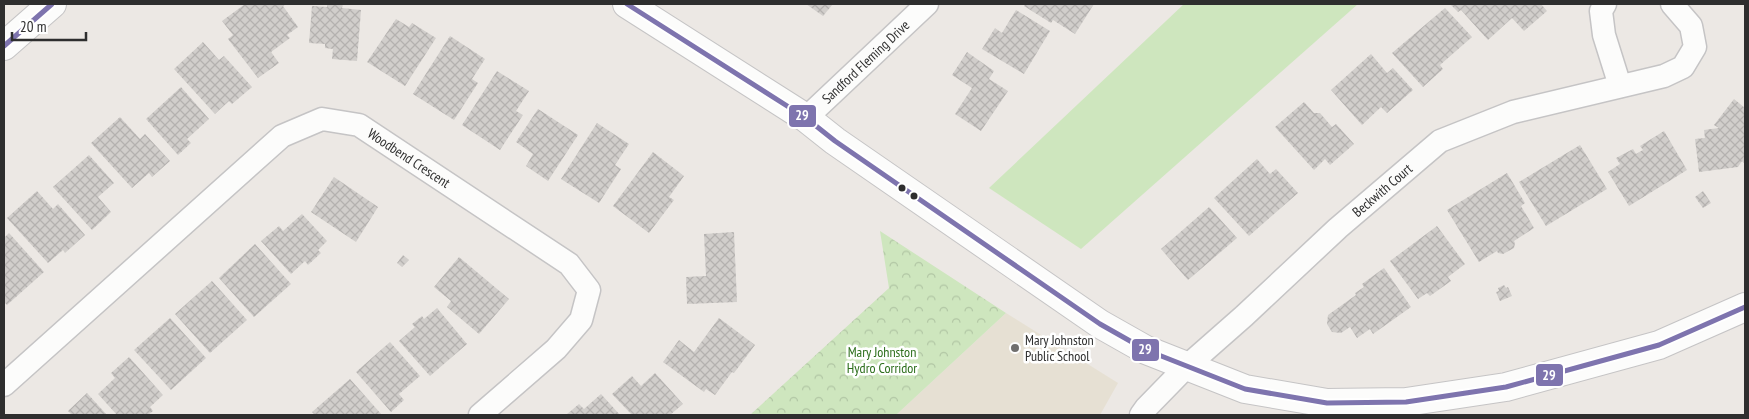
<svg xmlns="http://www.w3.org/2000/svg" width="1749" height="419" font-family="'PT Sans Narrow',sans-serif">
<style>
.education{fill:#e6e0d3}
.grass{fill:#cee6be}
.park{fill:url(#park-crowns)}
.building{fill:url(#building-cross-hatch)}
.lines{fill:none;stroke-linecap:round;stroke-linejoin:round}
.street-casing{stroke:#c5c4c5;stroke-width:25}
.secondary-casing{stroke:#c5c4c5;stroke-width:30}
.street{stroke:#fcfcfb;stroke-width:22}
.secondary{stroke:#fcfcfb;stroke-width:28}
.bus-1-casing{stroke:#fff;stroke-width:9}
.bus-1{stroke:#7e74ae;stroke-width:5}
.bus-dot{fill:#2e2e2e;stroke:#fff;stroke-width:2}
.poi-dot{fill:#706f6e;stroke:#fff;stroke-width:2}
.labels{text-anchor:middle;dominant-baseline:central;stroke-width:5;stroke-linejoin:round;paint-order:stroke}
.street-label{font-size:14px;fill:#2e2e2e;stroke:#fff}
.poi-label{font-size:14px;fill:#2e2e2e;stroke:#fff;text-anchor:start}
.park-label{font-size:14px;fill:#2c6e1b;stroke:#fff}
.line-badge{stroke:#fff;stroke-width:2}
.badge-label{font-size:14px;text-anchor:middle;font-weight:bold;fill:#fff}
</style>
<defs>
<pattern id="park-crowns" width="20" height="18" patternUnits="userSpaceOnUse" patternTransform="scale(1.25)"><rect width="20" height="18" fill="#cee6be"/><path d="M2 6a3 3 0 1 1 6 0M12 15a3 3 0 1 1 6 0" fill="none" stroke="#b1c6a4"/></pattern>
<pattern id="building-cross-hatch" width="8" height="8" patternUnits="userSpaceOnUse" patternTransform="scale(1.25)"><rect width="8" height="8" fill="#d1cecb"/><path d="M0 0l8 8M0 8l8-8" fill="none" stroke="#b4b1af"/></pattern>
</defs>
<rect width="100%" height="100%" fill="#ece8e4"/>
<path class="education" d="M1006 313 1118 383 1100 415H896Z"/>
<path class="grass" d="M1184 4H1358L1081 249 989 188Z"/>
<path class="park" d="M880 231 1006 313 896 415H750L889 288Z"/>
<g class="building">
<path d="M245 4H286L283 6 298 27 287 35 290 38 271 52 279 63 258 78 228 39 233 35 222 21Z"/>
<path d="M327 4H343L342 8 361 10 357 61 332 59 333 49 325 48V44L309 43 312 6 327 7Z"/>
<path d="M806 4H833L823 16Z"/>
<path d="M1026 4H1094L1075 34 1053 20 1051 23 1024 6Z"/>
<path d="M1450 4H1541L1547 11 1524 31 1512 18 1488 40 1461 10 1458 12Z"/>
<path d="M1445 8 1472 37 1440 65 1443 69 1423 87 1392 53Z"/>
<path d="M1016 10 1050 31 1024 74 982 49 995 28 1002 33Z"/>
<path d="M396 19 409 27 412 23 436 38 405 86 367 62Z"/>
<path d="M450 36 485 59 472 79 478 83 454 120 413 94Z"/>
<path d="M203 42 219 60 224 56 252 87 232 104 229 101 215 114 174 69Z"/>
<path d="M967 52 994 71 989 79 1008 91 981 131 955 114 972 88 952 75Z"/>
<path d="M1371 54 1387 73 1393 68 1413 90 1387 113 1381 107 1362 125 1331 90Z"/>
<path d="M497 71 529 91 516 111 523 115 500 150 462 125Z"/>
<path d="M181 87 209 119 187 139 191 143 178 155 146 119Z"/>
<path d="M1734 99 1745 108V164L1742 161 1738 167 1699 172 1695 139 1705 138 1704 130 1719 128 1714 125Z"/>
<path d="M1304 102 1314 113H1320L1332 127 1336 124 1354 144 1330 165 1325 159 1314 170 1275 127Z"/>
<path d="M538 109 578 135 548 181 526 166 533 154 516 142Z"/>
<path d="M120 117 140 139 145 134 170 161 152 177 149 173 132 188 91 143Z"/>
<path d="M597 123 629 144 615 165 621 169 599 203 561 179Z"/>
<path d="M1664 131 1687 170 1629 206 1608 172 1620 164 1616 158 1633 149 1636 154 1643 150 1640 146Z"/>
<path d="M1580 145 1607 189 1546 226 1519 182Z"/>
<path d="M653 152 684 176 669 197 674 200 649 233 613 206Z"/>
<path d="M89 155 114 183 98 197 111 212 92 230 53 187Z"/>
<path d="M1257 159 1270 174 1276 169 1298 193 1249 236 1214 198Z"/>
<path d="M1507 173 1525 203 1521 206 1534 228 1514 241 1515 243 1514 248 1503 254 1498 253 1497 251 1479 262 1447 210Z"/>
<path d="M334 177 378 207 356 242 311 212Z"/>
<path d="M37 191 53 209 58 204 85 235 65 253 63 250 48 263 7 218Z"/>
<path d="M1703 191 1711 203 1703 208 1695 197Z"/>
<path d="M1209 207 1237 238 1188 280 1161 249Z"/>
<path d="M302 214 327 241 318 250 321 253 308 265 305 261 291 274 261 241 279 226 283 231Z"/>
<path d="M1437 226 1465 264 1448 277 1451 281 1430 296 1427 293 1418 299 1390 261Z"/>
<path d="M734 232 737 302 687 304 686 277 706 276 704 234Z"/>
<path d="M9 233 44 272 7 305 4 302V238Z"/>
<path d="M255 244 291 284 254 317 219 278Z"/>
<path d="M403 255 409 260 402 267 397 263Z"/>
<path d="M459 257 509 299 479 334 447 307 451 301 434 287Z"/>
<path d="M1384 268 1411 307 1373 334 1370 329 1357 338 1350 327 1341 333 1332 332 1327 324 1328 315 1356 295 1355 293 1364 287 1362 284Z"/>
<path d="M212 281 247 320 210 353 175 314Z"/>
<path d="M1504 285 1506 288 1508 287 1512 296 1500 301 1496 292 1499 291 1498 288Z"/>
<path d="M437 308 467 344 430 376 399 341 415 327 412 324 422 316 424 319Z"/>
<path d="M170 318 206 358 171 390 134 350Z"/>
<path d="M719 318 755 345 734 373 732 372 715 395 706 389 704 392 663 362 679 340 694 352Z"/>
<path d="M390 342 420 376 399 394 404 400 391 412 356 372Z"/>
<path d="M129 357 163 395 150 407 153 411 148 415H117L98 394 115 378 111 373Z"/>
<path d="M655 373 683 404 670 415H632L612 394 632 376 641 386Z"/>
<path d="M350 379 382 415H315L312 412Z"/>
<path d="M87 393 107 415H72L68 411Z"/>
<path d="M601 394 620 415H566L579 404 584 409Z"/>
</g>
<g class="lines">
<g class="street-casing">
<g id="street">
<path d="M1605 4 1601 11 1604 35 1620 86"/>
<path id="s1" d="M806 118 927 4"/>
<path id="s2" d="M4 385 282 136 322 119 359 125 569 264 589 290 581 320 556 349 480 415"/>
<path id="s3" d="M1141 415 1146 408 1186 367 1244 316 1338 228 1440 141 1513 112 1664 76 1683 67 1695 47 1691 26 1672 4"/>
</g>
</g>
<g class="secondary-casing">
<g id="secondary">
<path d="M627 4 806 118 835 141 1100 324 1146 350 1245 389 1327 403 1406 402 1506 387 1659 345 1745 307"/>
<path d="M4 46 52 4"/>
</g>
</g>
<use href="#street" class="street"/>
<use href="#secondary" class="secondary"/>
<g class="bus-1-casing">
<g id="bus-1">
<path d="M627 4 806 118 835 141 1100 324 1146 350 1245 389 1327 403 1406 402 1506 387 1659 345 1745 307"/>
<path d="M4 46 52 4"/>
</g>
</g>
<use href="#bus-1" class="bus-1"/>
</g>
<g class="bus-dot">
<circle cx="902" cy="188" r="4.5"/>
<circle cx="914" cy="196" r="4.5"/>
</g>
<circle class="poi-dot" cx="1015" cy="348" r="5"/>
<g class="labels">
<g class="street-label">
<text stroke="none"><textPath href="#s1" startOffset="82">Sandford Fleming Drive</textPath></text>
<text stroke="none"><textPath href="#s2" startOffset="514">Woodbend Crescent</textPath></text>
<text stroke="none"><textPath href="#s3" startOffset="330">Beckwith Court</textPath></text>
</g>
<g class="poi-label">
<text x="1025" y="340">Mary Johnston<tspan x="1025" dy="16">Public School</tspan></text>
</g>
<g class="park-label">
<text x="882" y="352">Mary Johnston<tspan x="882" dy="16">Hydro Corridor</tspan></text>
</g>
</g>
<g class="line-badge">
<rect x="788" y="104" width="29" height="24" rx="5" fill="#7e74ae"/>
<rect x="1131" y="338" width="29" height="24" rx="5" fill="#7e74ae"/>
<rect x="1535" y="363" width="29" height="24" rx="5" fill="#7e74ae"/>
</g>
<g class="badge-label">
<text x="802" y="120">29</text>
<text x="1145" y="354">29</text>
<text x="1549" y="380">29</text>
</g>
<rect width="1749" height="419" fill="none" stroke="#2e2e2e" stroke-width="10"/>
<path d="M12 32v8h74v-8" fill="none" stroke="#2e2e2e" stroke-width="2.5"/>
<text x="20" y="32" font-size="15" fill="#2e2e2e" stroke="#ffffff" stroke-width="4" paint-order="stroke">20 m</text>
</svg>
